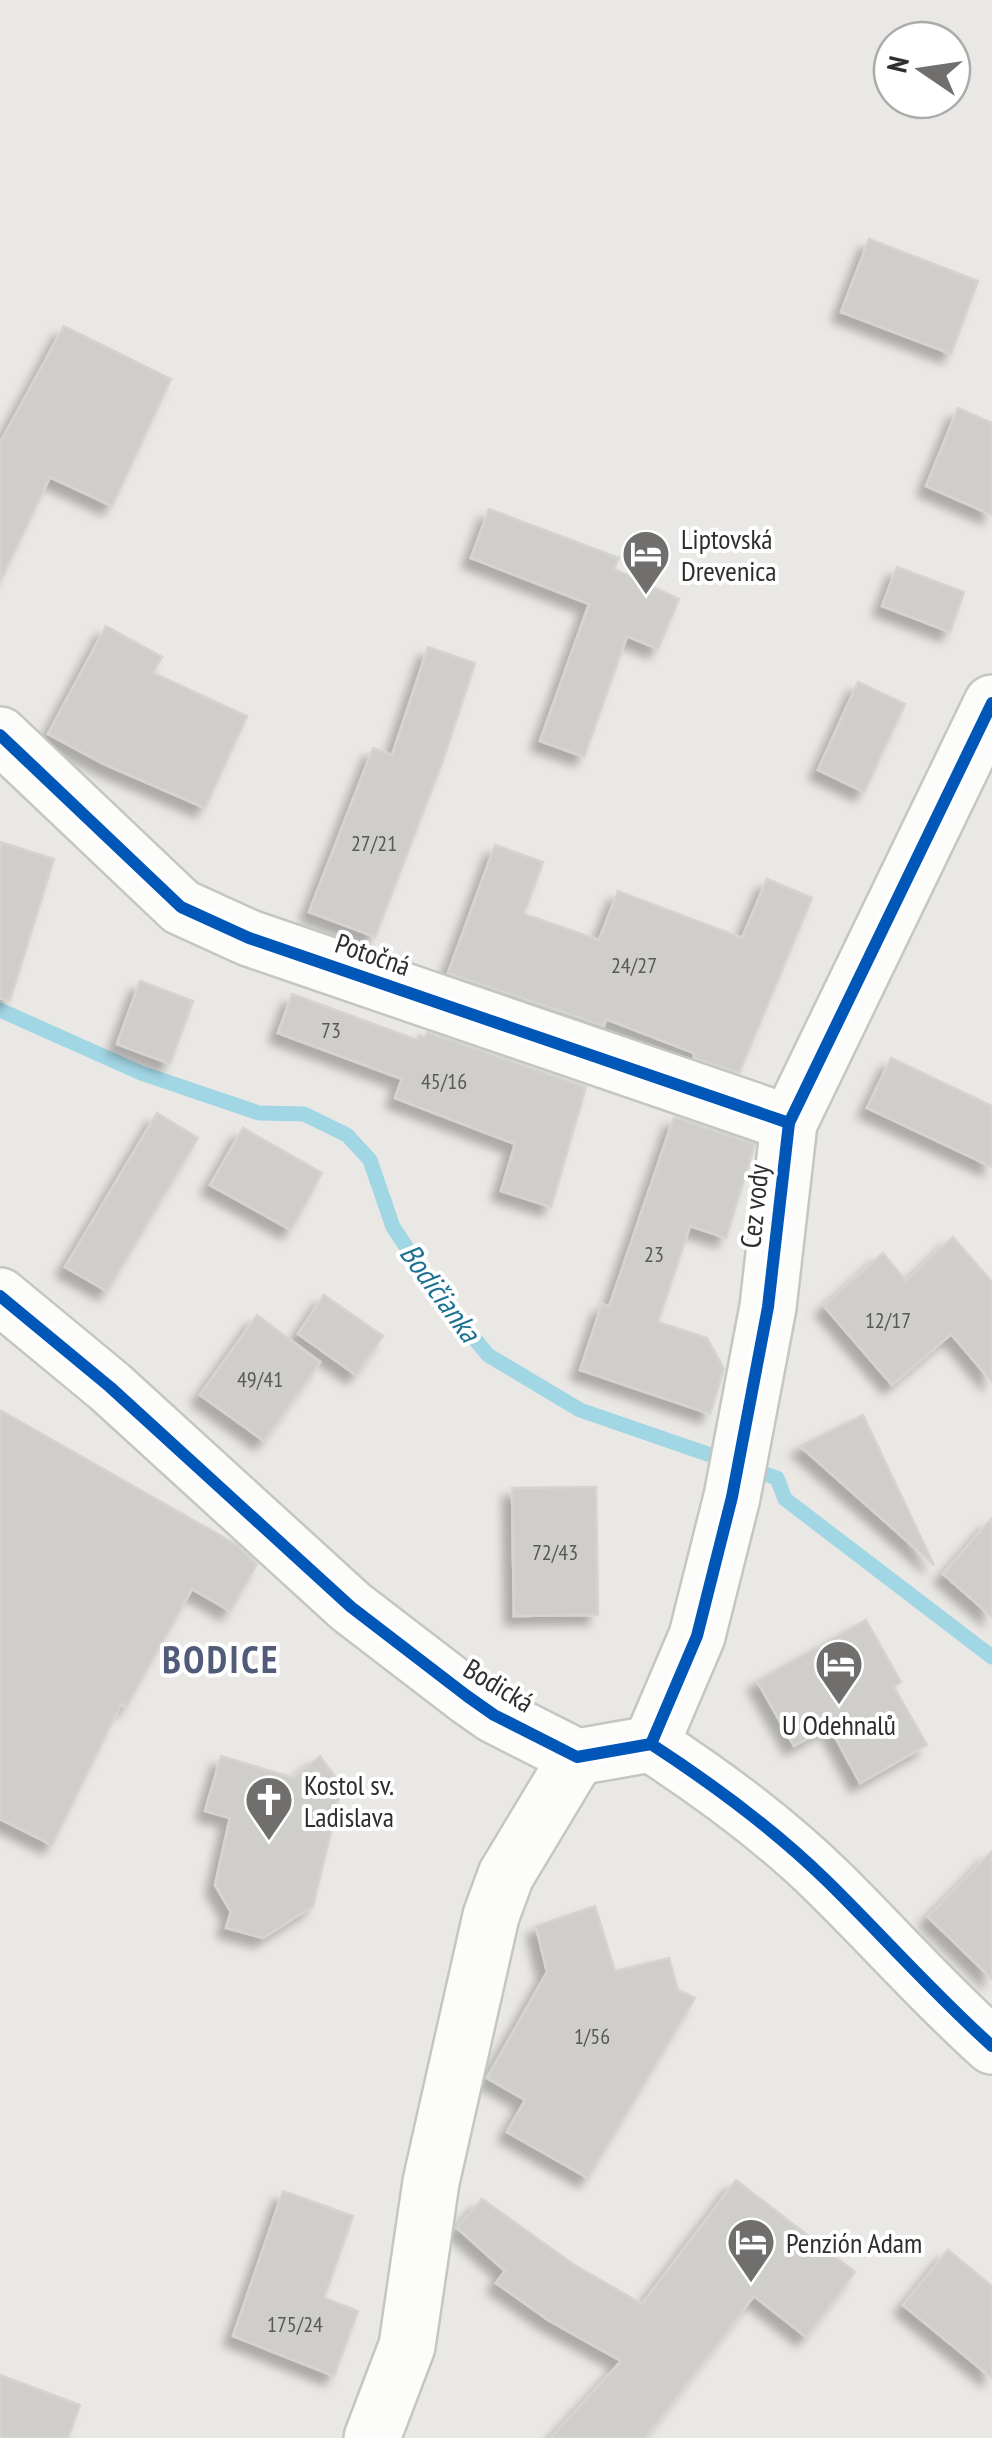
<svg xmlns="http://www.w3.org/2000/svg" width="992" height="2438" font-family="'PT Sans Narrow',sans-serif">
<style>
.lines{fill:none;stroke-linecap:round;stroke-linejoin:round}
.stream{stroke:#a1d6e4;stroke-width:15}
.building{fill:#d0cecb;stroke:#d6d4d1;stroke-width:2.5;filter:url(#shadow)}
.minor-casing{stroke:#c5c5c4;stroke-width:60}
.minor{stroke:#fcfcfb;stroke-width:55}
.cycleway-casing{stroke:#fff;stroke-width:19}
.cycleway{stroke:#0057b8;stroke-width:12}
.labels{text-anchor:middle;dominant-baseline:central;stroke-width:8;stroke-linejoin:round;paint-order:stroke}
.number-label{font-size:22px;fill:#585857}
.poi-label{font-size:28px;fill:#2e2e2e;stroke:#fff;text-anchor:start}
.street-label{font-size:28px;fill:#2e2e2e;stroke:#fff}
.water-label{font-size:30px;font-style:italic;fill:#1d7193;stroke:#fff}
.district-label{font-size:38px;font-weight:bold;letter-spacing:2.5px;fill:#525c7a;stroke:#fff}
</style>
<defs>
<filter id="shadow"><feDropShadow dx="-9" dy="9" stdDeviation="5" flood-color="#0004"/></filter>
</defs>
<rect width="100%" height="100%" fill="#eae8e5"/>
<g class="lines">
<path class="stream" d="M0 1010 141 1073 259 1113 304 1114 347 1135 370 1160 393 1227 439 1296 488 1355 580 1410 777 1478 785 1499 992 1657"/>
</g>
<g class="building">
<path d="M869 239 978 281 951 354 841 312Z"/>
<path d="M64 326 171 379 112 506 50 477 0 582V443Z"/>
<path d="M958 408 992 423V515L926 486Z"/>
<path d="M489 509 619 558 614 569 679 599 658 649 627 636 584 757 540 741 589 604 471 558Z"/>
<path d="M897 567 964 592 950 632 882 606Z"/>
<path d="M106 626 162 657 153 673 247 716 205 808 104 764 48 734Z"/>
<path d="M428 647 475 663 442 763 375 937 309 912 373 748 392 755Z"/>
<path d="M858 682 905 704 864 792 818 770Z"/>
<path d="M0 842 54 859 10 1000 0 998Z"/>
<path d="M495 845 543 862 524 914 599 940 618 891 742 938 767 879 812 898 739 1073 694 1058V1053L606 1019 604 1026 448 973Z"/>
<path d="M140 981 193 1001 170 1064 117 1044Z"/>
<path d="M292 994 417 1040 419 1035 425 1037 427 1032 586 1087 551 1207 501 1191 515 1144 395 1098 402 1079 278 1033Z"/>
<path d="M891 1058 992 1106V1167L867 1108Z"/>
<path d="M157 1113 198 1138 107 1291 65 1267Z"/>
<path d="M674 1117 755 1144 726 1238 690 1226 658 1322 707 1338 724 1369 710 1414 580 1370 602 1304 609 1307Z"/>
<path d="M243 1128 322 1173 291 1230 210 1185Z"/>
<path d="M953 1237 992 1282V1382L951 1334 892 1385 824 1306 883 1253 906 1281Z"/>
<path d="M324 1295 383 1336 356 1375 298 1334Z"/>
<path d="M257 1315 320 1362 264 1441 200 1395Z"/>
<path d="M0 1410 237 1545 257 1564 230 1611 192 1589 126 1707 121 1704 52 1845 0 1819Z"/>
<path d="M863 1415 934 1565 800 1446Z"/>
<path d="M596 1487 598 1615 514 1616 512 1488Z"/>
<path d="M992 1518V1617L943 1574Z"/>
<path d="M866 1620 901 1682 894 1687 927 1745 860 1783 829 1726 794 1746 757 1681Z"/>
<path d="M221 1756 294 1778 320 1756 342 1786 313 1906 263 1938 226 1928 231 1912 215 1885 230 1818 205 1811Z"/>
<path d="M992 1851V1979L928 1917Z"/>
<path d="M595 1906 615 1971 669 1958 678 1990 695 1998 588 2178 507 2132 525 2100 487 2078 547 1972 536 1926Z"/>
<path d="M736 2180 855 2272 806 2337 754 2296 645 2438H551L621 2361 548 2320 496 2283 505 2271 457 2228 482 2199 573 2264 642 2304Z"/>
<path d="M283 2191 353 2216 324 2298 358 2311 334 2376 233 2336Z"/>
<path d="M948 2250 992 2286V2378L903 2305Z"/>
<path d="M0 2375 80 2405 68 2438H0Z"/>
</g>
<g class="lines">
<g class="minor-casing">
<g id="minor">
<path d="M0 735 181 907 249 938 789 1123"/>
<path d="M0 1296 110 1387 351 1607 467 1696 494 1715 577 1757 651 1744C714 1785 774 1829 828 1882 883 1936 934 1994 992 2046"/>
<path d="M651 1744 697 1636 732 1497 768 1307 789 1123 992 703"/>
<path d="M372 2438 407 2346 431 2182 491 1916 506 1875 577 1757"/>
</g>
</g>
<use href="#minor" class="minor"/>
<g class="cycleway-casing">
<g id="cycleway">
<path d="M0 735 181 907 249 938 789 1123"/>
<path d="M0 1296 110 1387 351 1607 467 1696 494 1715 577 1757 651 1744C714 1785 774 1829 828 1882 883 1936 934 1994 992 2046"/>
<path d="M651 1744 697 1636 732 1497 768 1307 789 1123 992 703"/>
</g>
</g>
<use href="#cycleway" class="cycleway"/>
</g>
<defs>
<g id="hotel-pin" transform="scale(2.5)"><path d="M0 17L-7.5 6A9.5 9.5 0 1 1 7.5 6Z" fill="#706f6e" stroke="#fff"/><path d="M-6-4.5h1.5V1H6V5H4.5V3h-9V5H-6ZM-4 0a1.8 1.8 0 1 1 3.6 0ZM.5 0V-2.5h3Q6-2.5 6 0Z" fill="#fff"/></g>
<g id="church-pin" transform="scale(2.5)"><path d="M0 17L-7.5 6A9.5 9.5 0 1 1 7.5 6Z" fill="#706f6e" stroke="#fff"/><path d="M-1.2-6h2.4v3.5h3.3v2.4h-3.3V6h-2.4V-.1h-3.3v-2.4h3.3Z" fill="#fff"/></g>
</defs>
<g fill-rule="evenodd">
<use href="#hotel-pin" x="646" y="554"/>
<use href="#hotel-pin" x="839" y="1664"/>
<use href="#church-pin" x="269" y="1800"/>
<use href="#hotel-pin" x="751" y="2242"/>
</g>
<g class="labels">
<g class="number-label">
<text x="374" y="843">27/21</text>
<text x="634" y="965">24/27</text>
<text x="331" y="1030">73</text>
<text x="444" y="1081">45/16</text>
<text x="654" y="1254">23</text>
<text x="888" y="1320">12/17</text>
<text x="260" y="1379">49/41</text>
<text x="555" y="1552">72/43</text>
<text x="592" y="2036">1/56</text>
<text x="295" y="2324">175/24</text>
</g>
<g class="poi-label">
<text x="681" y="538">Liptovská<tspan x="681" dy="32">Drevenica</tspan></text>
<text x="839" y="1724" text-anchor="middle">U Odehnalů</text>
<text x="304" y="1784">Kostol sv.<tspan x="304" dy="32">Ladislava</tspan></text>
<text x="786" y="2242">Penzión Adam</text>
</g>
<g class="street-label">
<text transform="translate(373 954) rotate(19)">Potočná</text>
<text transform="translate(754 1206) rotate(-84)">Cez vody</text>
<text transform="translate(499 1685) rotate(31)">Bodická</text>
</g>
<g class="water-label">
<text transform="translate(441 1292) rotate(54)">Bodičianka</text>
</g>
<g class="district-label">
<text x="221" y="1658">BODICE</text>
</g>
</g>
<g transform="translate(922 70) rotate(283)"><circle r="48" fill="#ffffff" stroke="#ababab" stroke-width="2.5"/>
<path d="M0-8L18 38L0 25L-18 38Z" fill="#706f6e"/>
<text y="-15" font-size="28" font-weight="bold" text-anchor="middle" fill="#2e2e2e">N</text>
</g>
</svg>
